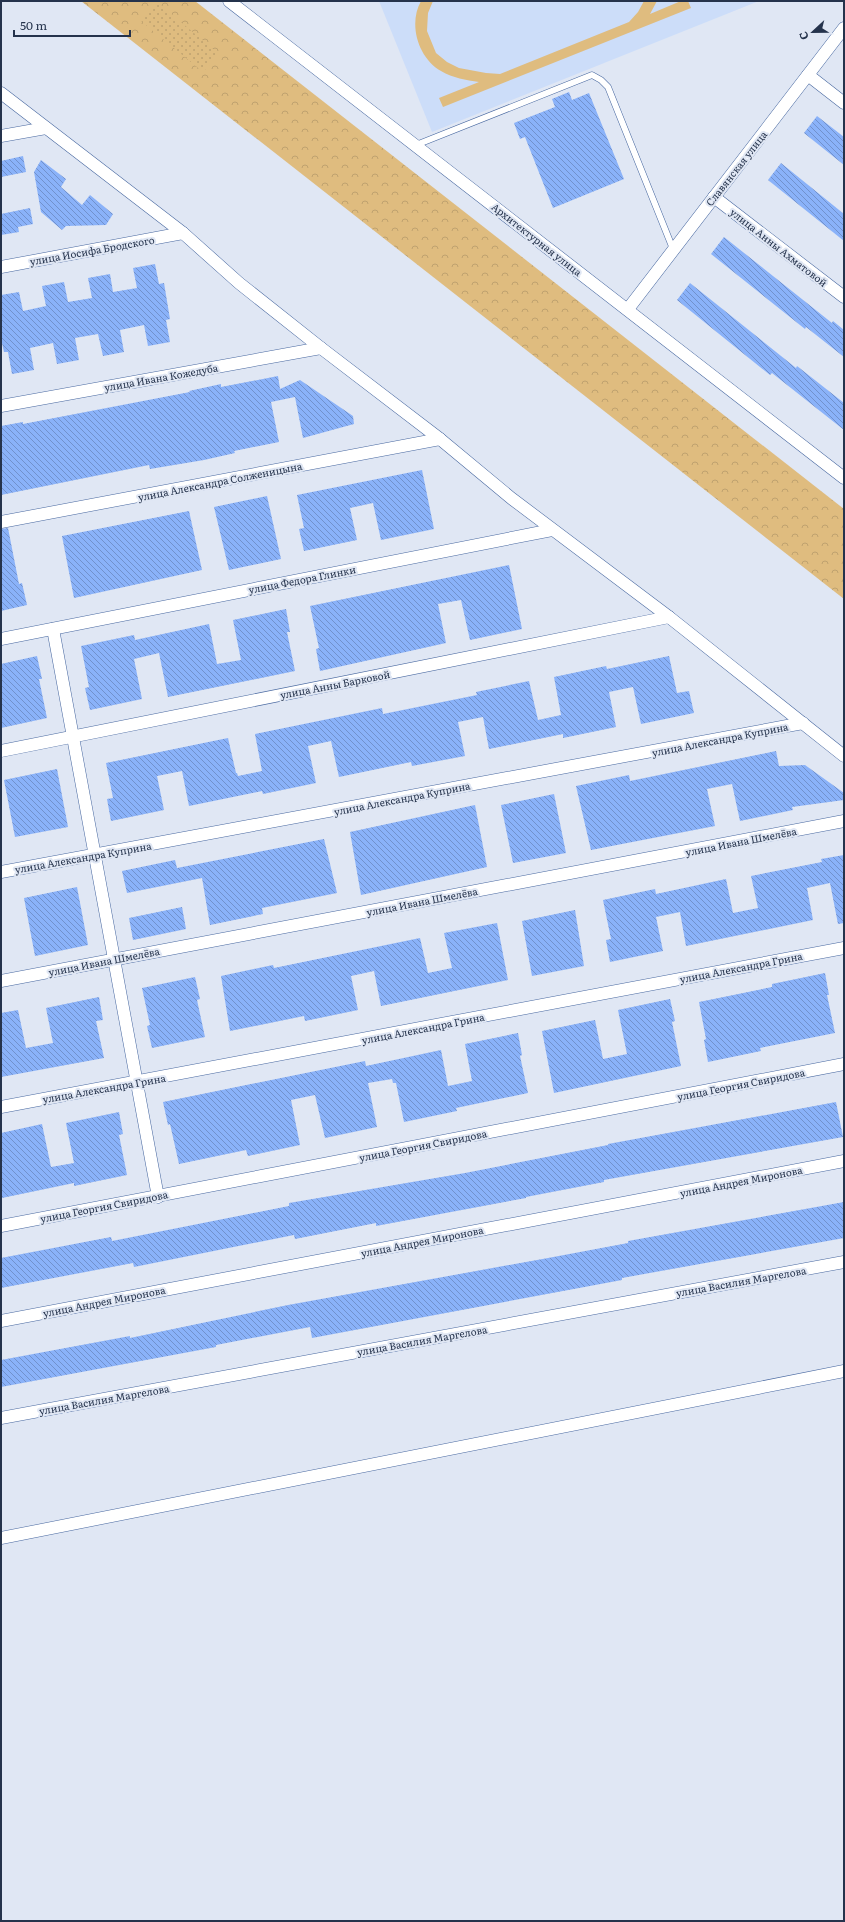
<svg xmlns="http://www.w3.org/2000/svg" width="845" height="1922" font-family="Literata,serif">
<style>
.built{fill:#ccddf9}
.green{fill:#dfbc7f}
.forest{fill:url(#forest-crowns)}
.park{fill:url(#park-dots)}
.building{fill:url(#building-back-hatch)}
.lines{fill:none;stroke-linecap:round;stroke-linejoin:round}
.service-casing{stroke:#4868a0;stroke-width:7}
.minor-casing{stroke:#4868a0;stroke-width:13}
.service{stroke:#fff;stroke-width:6}
.minor{stroke:#fff;stroke-width:12}
.labels{text-anchor:middle;dominant-baseline:central;stroke-width:4;stroke-linejoin:round;paint-order:stroke}
.street-label{font-size:10px;fill:#25334c;stroke:#e0e7f4}
</style>
<defs>
<pattern id="forest-crowns" width="20" height="18" patternUnits="userSpaceOnUse"><rect width="20" height="18" fill="#dfbc7f"/><path d="M2 6a3 3 0 1 1 6 0M12 15a3 3 0 1 1 6 0" fill="none" stroke="#bfa26f"/></pattern>
<pattern id="park-dots" width="8" height="8" patternUnits="userSpaceOnUse"><rect width="8" height="8" fill="#dfbc7f"/><path d="M2 2h.1M6 6h.1" fill="none" stroke="#bfa26f" stroke-width="1.8" stroke-linecap="round"/></pattern>
<pattern id="building-back-hatch" width="6" height="6" patternUnits="userSpaceOnUse"><rect width="6" height="6" fill="#8ab2f9"/><path d="M-1 5l2 2M0 0l6 6M5-1l2 2" fill="none" stroke="#7191cc"/></pattern>
</defs>
<rect width="100%" height="100%" fill="#e0e7f4"/>
<path class="built" d="M379 1H759L432 132Z"/>
<path class="green" d="M421 1H433L428 13 427 31 436 53 447 62 459 68 486 73 500 74 629 22 638 12 644 1H657L650 14 681 1H688L691 8 443 107 439 98 479 82C466 80 453 78 441 71 418 58 408 24 421 1Z"/>
<path class="forest" d="M81 1H195L844 509V599Z"/>
<path class="park" d="M157 2 219 54 203 72 141 21Z"/>
<g class="building">
<path d="M569 92 572 100 589 93 624 179 553 208 525 137 520 139 514 123 555 107 552 99Z"/>
<path d="M817 116 844 137V165L804 133Z"/>
<path d="M23 156 26 172 1 177V161Z"/>
<path d="M41 160 66 179 61 187 82 205 90 195 113 214 106 225 66 226 62 230 41 212 34 172Z"/>
<path d="M781 163 844 214V241L768 180Z"/>
<path d="M30 208 33 224 18 227 19 232 1 235V214Z"/>
<path d="M724 237 832 323 833 321 844 330V357L806 327 805 329 711 254Z"/>
<path d="M155 264 159 284 164 283 170 319 166 320 170 342 148 346 144 325 120 330 124 352 103 356 98 334 75 338 79 360 57 364 53 343 30 348 34 370 12 374 8 352H4L1 339V295L19 292 23 311 46 306 42 286 64 282 68 302 92 298 88 278 110 274 113 292 137 288 133 268Z"/>
<path d="M690 283 796 368 797 366 844 403V430L772 373 770 375 677 300Z"/>
<path d="M278 376 280 389 300 380 353 416 354 424 303 438 295 397 271 402 279 442 234 451 235 453 204 460 150 469 149 465 1 495V426L23 422V424L190 392 189 391 221 384V387Z"/>
<path d="M422 470 434 529 381 540 373 503 350 508 357 540 304 551 299 529 304 528 297 495Z"/>
<path d="M267 496 281 559 229 570 214 507Z"/>
<path d="M189 511 202 570 74 598 62 536Z"/>
<path d="M8 528 19 584 22 583 27 605 1 611V529Z"/>
<path d="M509 565 522 629 470 640 461 600 438 604 446 643 320 671 316 649 319 648 310 606Z"/>
<path d="M286 609 290 632H287L295 671 168 697 159 653 134 659 142 699 90 710 85 688 89 687 81 646 134 635 135 640 209 624 217 664 241 660 233 620Z"/>
<path d="M37 656 42 679H39L47 718 1 728V664Z"/>
<path d="M669 656 677 693 689 691 694 713 641 724 633 687 609 692 616 727 563 738V734L489 749 483 717 458 722 465 756 412 766 411 762 339 777 331 741 308 746 316 783 263 794 262 791 189 806 182 771 157 776 164 810 111 821 107 799 113 798 106 763 228 738 236 773H237L238 776 262 771 255 734 382 708 383 714 477 695 476 692 529 681 538 720 561 715 554 677 606 666 607 669Z"/>
<path d="M776 751 779 766 805 765 844 793V800L792 807 793 810 740 821 732 784 707 789 715 826 591 850 576 786 629 775 630 781Z"/>
<path d="M57 769 68 827 15 837 4 780Z"/>
<path d="M554 794 566 853 513 863 501 805Z"/>
<path d="M475 805 487 867 361 895 350 832Z"/>
<path d="M324 839 337 893 262 908 263 914 210 925 202 878 127 893 122 871 175 860 177 868Z"/>
<path d="M844 855V923L838 924 830 883 807 888 813 920 686 946 680 912 656 917 663 951 610 962 606 940 611 939 603 900 655 889 656 894 726 879 733 913 758 908 751 876 822 862 821 859Z"/>
<path d="M77 887 88 945 35 956 24 898Z"/>
<path d="M182 907 186 929 133 940 129 918Z"/>
<path d="M575 910 584 966 532 976 522 921Z"/>
<path d="M497 923 508 980 381 1006 374 971 351 976 358 1010 305 1021 304 1016 230 1031 221 976 273 965 274 968 420 938 428 973 452 968 444 933Z"/>
<path d="M825 973 829 995H827L835 1033 760 1048 761 1051 708 1062 704 1040 706 1039 699 1002 772 987V984Z"/>
<path d="M195 977 200 999 197 1000 205 1037 152 1048 147 1026 150 1025 142 988Z"/>
<path d="M99 997 103 1020 96 1021 104 1058 1 1077V1013L18 1010 26 1048 53 1043 46 1008Z"/>
<path d="M670 999 675 1021 672 1022 681 1066 554 1093 542 1031 595 1020 603 1059 627 1054 618 1010Z"/>
<path d="M518 1033 522 1055 520 1056 528 1093 456 1108 457 1111 404 1122 396 1083H393L392 1079 368 1083 377 1127 325 1138 315 1095 291 1100 300 1145 248 1156 246 1150 179 1164 170 1124 168 1125 163 1102 365 1061 366 1066 441 1050 448 1086 472 1081 465 1044Z"/>
<path d="M836 1102 843 1137 604 1180V1182L526 1197V1198L376 1226V1223L295 1239 294 1235 134 1267 133 1263 1 1288V1258L111 1237 112 1241 289 1206V1203L465 1173 608 1145V1144Z"/>
<path d="M119 1112 123 1134 119 1135 127 1175 74 1186V1183L2 1198 1 1133 42 1124 51 1167 74 1163 66 1123Z"/>
<path d="M844 1202V1238L622 1278V1280L312 1338 310 1327 216 1345V1347L1 1387V1360L130 1336V1338L288 1305 548 1258 628 1243V1241Z"/>
</g>
<g class="lines">
<g class="service-casing">
<path id="service" d="M416 145 592 75 601 80 608 87 673 249"/>
</g>
<g class="minor-casing">
<g id="minor">
<path d="M229 1 844 478"/>
<path d="M808 75 844 103"/>
<path d="M1 93 183 233 239 283 321 348 440 439 511 498 669 617 844 756"/>
<path d="M1 136 46 128"/>
<path d="M714 197 844 297"/>
<path d="M1 267 183 233"/>
<path d="M628 309 844 28"/>
<path d="M1 406 321 348"/>
<path d="M1 522 440 439"/>
<path d="M53 629 158 1197"/>
<path d="M1 639 552 530"/>
<path d="M1 751 669 617"/>
<path d="M1 872 803 723"/>
<path d="M1 981 844 821"/>
<path d="M1 1107 844 948"/>
<path d="M1 1226 844 1064"/>
<path d="M1 1321 844 1161"/>
<path d="M1 1418 844 1262"/>
<path d="M1 1538 844 1371"/>
</g>
</g>
<use href="#service" class="service"/>
<use href="#minor" class="minor"/>
</g>
<g class="labels">
<g class="street-label">
<text transform="translate(736 168) rotate(-52)">Славянская улица</text>
<text transform="translate(537 239) rotate(38)">Архитектурная улица</text>
<text transform="translate(779 247) rotate(38)">улица Анны Ахматовой</text>
<text transform="translate(92 250) rotate(-10)">улица Иосифа Бродского</text>
<text transform="translate(161 377) rotate(-10)">улица Ивана Кожедуба</text>
<text transform="translate(220 481) rotate(-11)">улица Александра Солженицына</text>
<text transform="translate(302 579) rotate(-11)">улица Федора Глинки</text>
<text transform="translate(335 684) rotate(-11)">улица Анны Барковой</text>
<text transform="translate(720 739) rotate(-11)">улица Александра Куприна</text>
<text transform="translate(402 798) rotate(-11)">улица Александра Куприна</text>
<text transform="translate(741 841) rotate(-11)">улица Ивана Шмелёва</text>
<text transform="translate(83 857) rotate(-10)">улица Александра Куприна</text>
<text transform="translate(422 901) rotate(-11)">улица Ивана Шмелёва</text>
<text transform="translate(104 961) rotate(-11)">улица Ивана Шмелёва</text>
<text transform="translate(741 967) rotate(-11)">улица Александра Грина</text>
<text transform="translate(423 1028) rotate(-11)">улица Александра Грина</text>
<text transform="translate(741 1084) rotate(-11)">улица Георгия Свиридова</text>
<text transform="translate(104 1088) rotate(-10)">улица Александра Грина</text>
<text transform="translate(423 1145) rotate(-11)">улица Георгия Свиридова</text>
<text transform="translate(741 1181) rotate(-11)">улица Андрея Миронова</text>
<text transform="translate(104 1206) rotate(-11)">улица Георгия Свиридова</text>
<text transform="translate(422 1241) rotate(-11)">улица Андрея Миронова</text>
<text transform="translate(741 1281) rotate(-10)">улица Василия Маргелова</text>
<text transform="translate(104 1301) rotate(-11)">улица Андрея Миронова</text>
<text transform="translate(422 1340) rotate(-10)">улица Василия Маргелова</text>
<text transform="translate(104 1399) rotate(-10)">улица Василия Маргелова</text>
</g>
</g>
<rect width="845" height="1922" fill="none" stroke="#25334c" stroke-width="4"/>
<g transform="translate(813 32) rotate(248)" stroke="#e0e7f4" stroke-width="3" paint-order="stroke">
<path d="M0-3L7 15L0 10L-7 15Z" fill="#25334c"/>
<text y="-6" font-size="11" font-weight="bold" text-anchor="middle" fill="#25334c">С</text>
</g>
<path d="M14 30v6h116v-6" fill="none" stroke="#25334c" stroke-width="2"/>
<text x="20" y="30" font-size="12" fill="#25334c" stroke="#e0e7f4" stroke-width="3" paint-order="stroke">50 m</text>
</svg>
